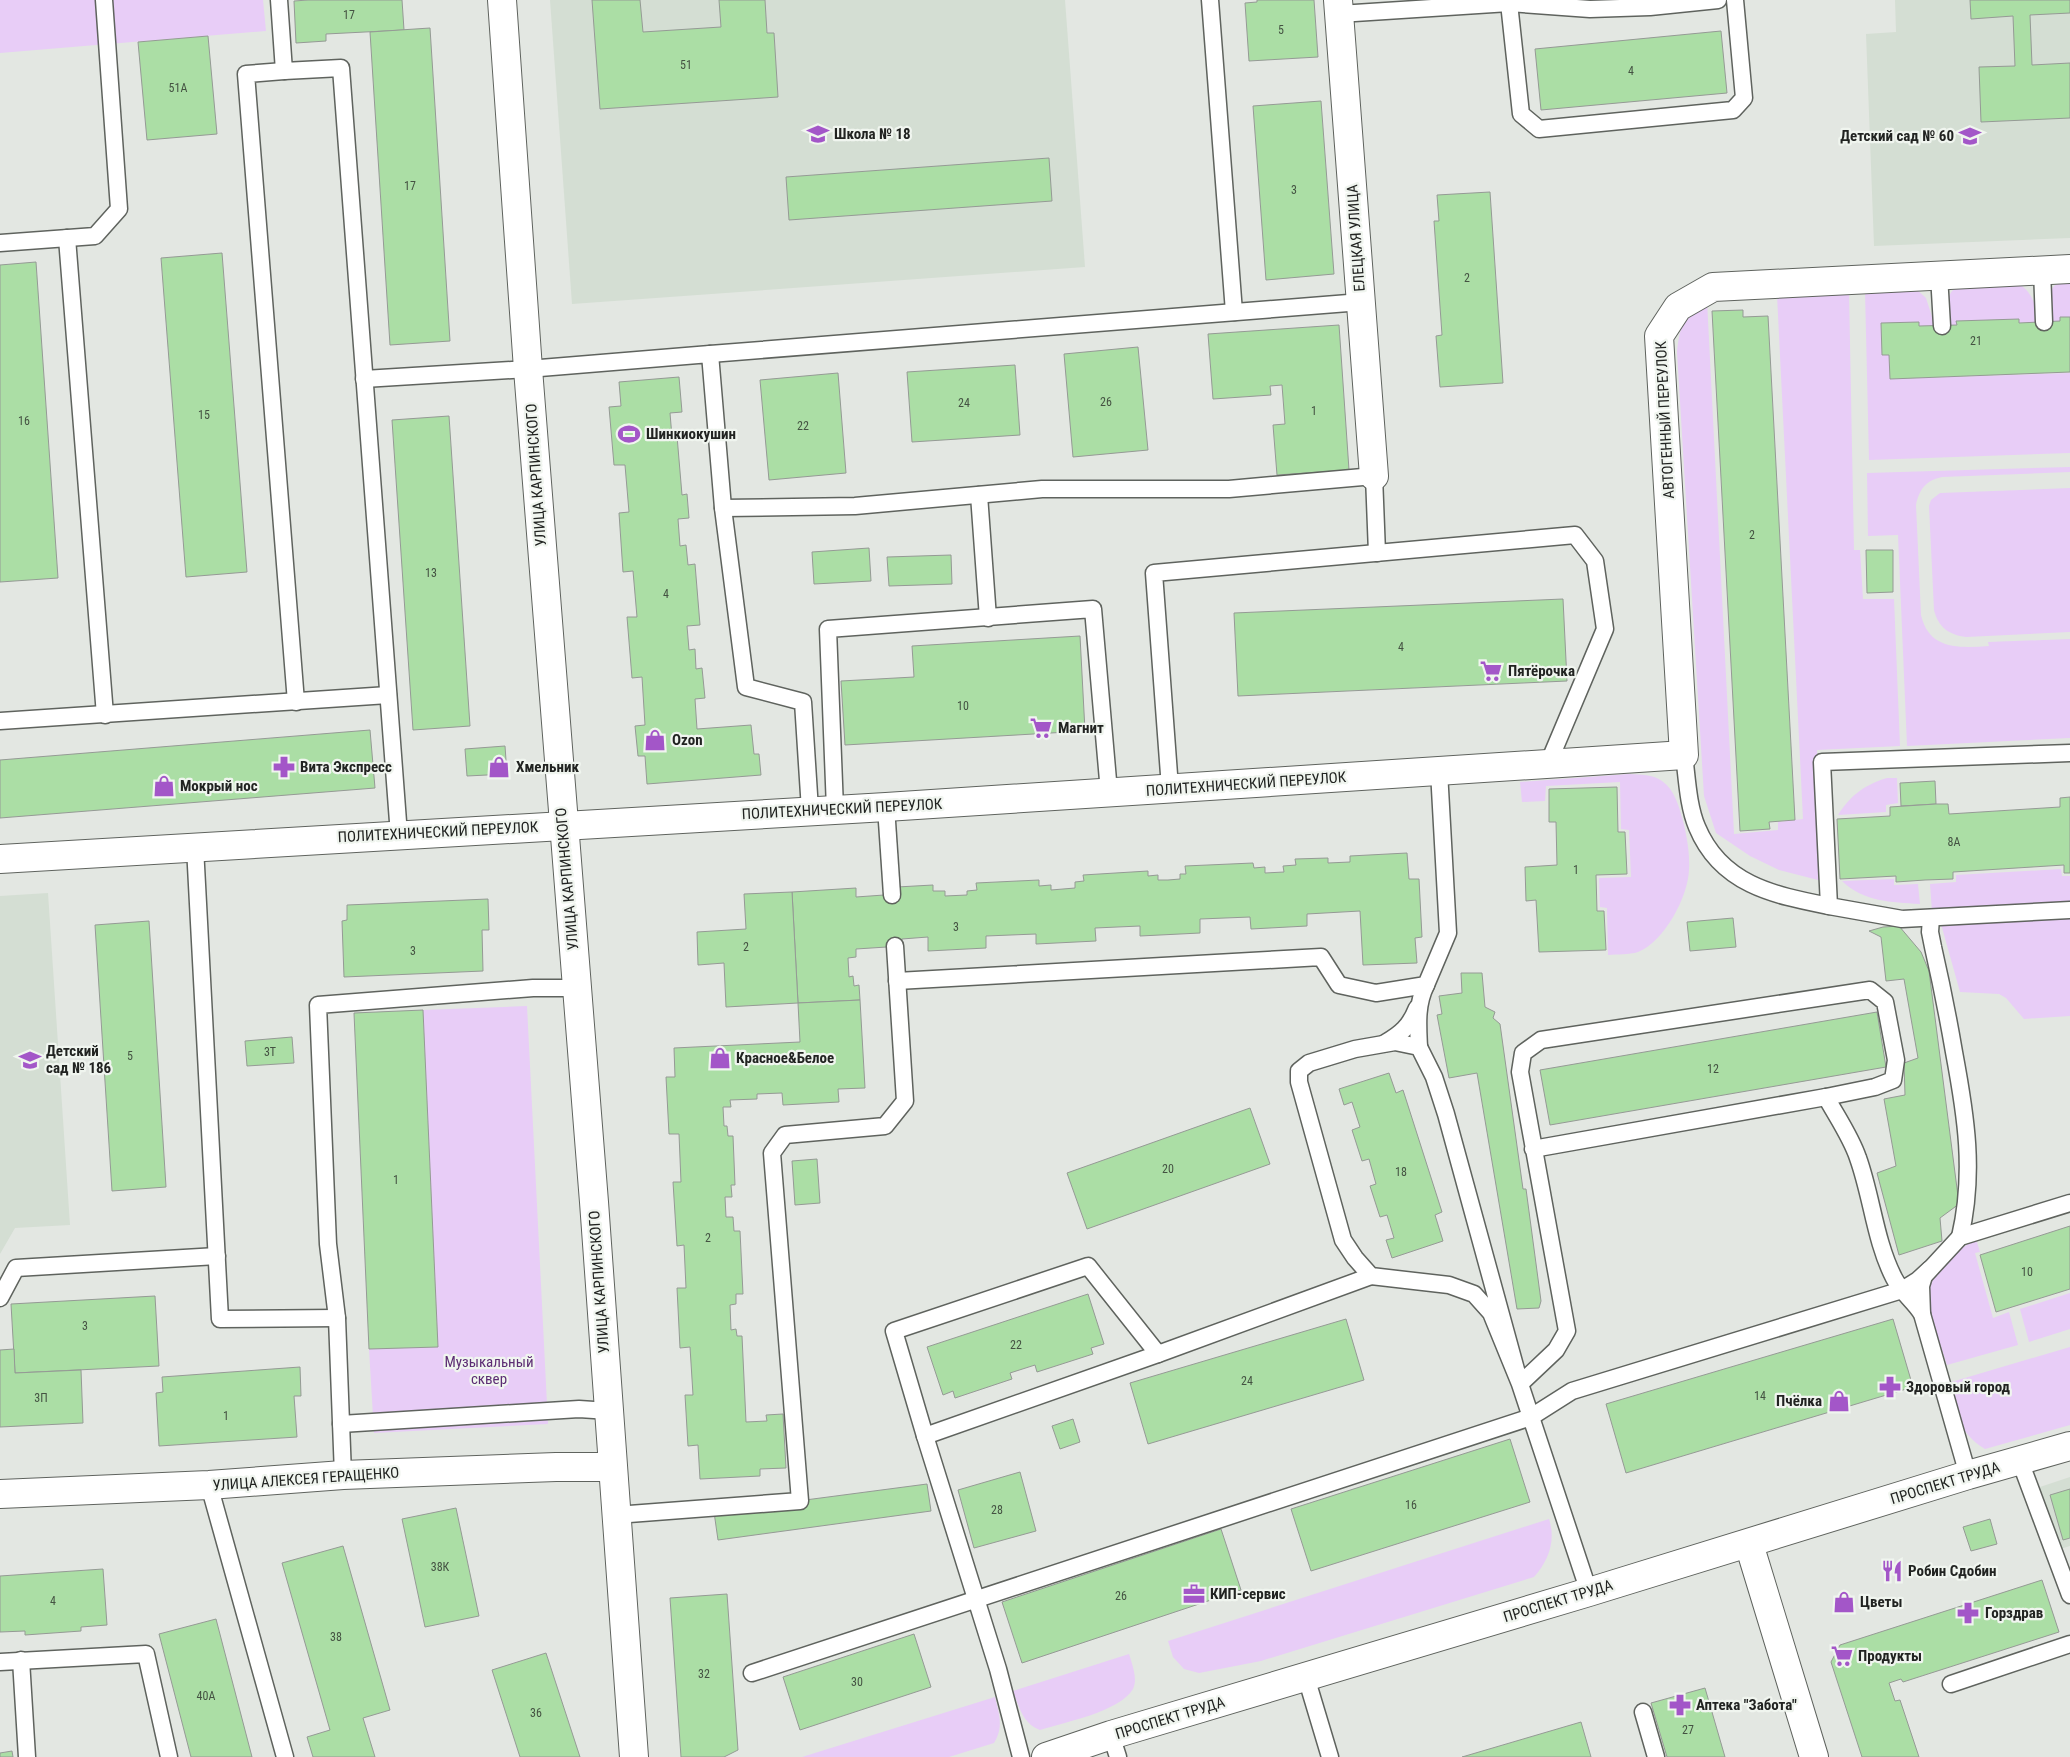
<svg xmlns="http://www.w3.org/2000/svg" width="2070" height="1757" font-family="'Roboto Condensed',sans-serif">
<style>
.built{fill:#d4ded3}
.green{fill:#e8cdf7}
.building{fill:#abdea5;stroke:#959a95}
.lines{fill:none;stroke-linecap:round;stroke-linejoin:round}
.service-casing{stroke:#5f635e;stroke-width:19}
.minor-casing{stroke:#5f635e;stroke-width:30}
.tertiary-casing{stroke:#5f635e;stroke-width:30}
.secondary-casing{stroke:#5f635e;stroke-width:30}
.service{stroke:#fff;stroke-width:16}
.minor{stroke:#fff;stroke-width:28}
.tertiary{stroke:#fff;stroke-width:28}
.secondary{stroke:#fff;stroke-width:28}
.labels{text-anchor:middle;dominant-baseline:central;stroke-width:4.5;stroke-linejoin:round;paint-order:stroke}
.number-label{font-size:12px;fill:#445242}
.poi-label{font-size:15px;font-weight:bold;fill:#212321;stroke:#f0f5ef;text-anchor:start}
.street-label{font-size:15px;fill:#212321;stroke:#f0f5ef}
.park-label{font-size:15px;fill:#5c2c73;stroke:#f0f5ef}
</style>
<rect width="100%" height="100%" fill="#e3e7e2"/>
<g class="built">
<path d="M550 0H1065L1085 267 572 304Z"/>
<path d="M1895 0H2070V238L1874 246 1866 34 1896 32Z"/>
<path d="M48 893 70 1225 15 1228 0 1254V896Z"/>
<path d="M2070 1477V1546L2057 1550 2034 1489Z"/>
</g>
<g class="green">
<path d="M0 0H263L266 31 0 53Z"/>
<path d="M2070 283V317H2060V321H2050C2050 312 2046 287 2058 284 2061 283 2066 283 2070 283Z"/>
<path d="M2019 284C2033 293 2036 306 2039 322L2019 323 2018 319 1957 321V325H1949C1948 313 1944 294 1957 287Z"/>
<path d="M1915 288 1926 298 1935 326H1919V322L1881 324 1882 355H1889L1890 379 2070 373V453L1869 460 1865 291Z"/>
<path d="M1849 292 1854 550H1860L1863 599H1894L1900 746 1817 750 1822 881 1779 870 1750 856 1716 833 1704 796 1677 352C1680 324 1684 316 1707 300L1734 834 1778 830V822L1803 819 1777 295Z"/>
<path d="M2070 467V472L1942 477C1926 480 1919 490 1916 505L1921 615C1929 650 1959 648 1989 646L1988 642 2070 639V738L1907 746 1898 535 1868 536 1867 473Z"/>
<path d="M2070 488V632L1966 637C1949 635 1938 627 1934 610L1929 506 1931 500 1940 493Z"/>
<path d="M1629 774C1641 775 1652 774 1662 781 1675 790 1679 807 1683 821 1687 837 1690 854 1689 870 1688 897 1664 942 1638 952 1629 955 1617 954 1608 955L1607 908 1600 907 1599 878 1631 877 1629 830 1621 829 1620 782 1546 786 1545 801 1522 802 1520 782Z"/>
<path d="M1887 778H1897L1898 803 1886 805V812L1838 815C1851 795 1864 785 1887 778Z"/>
<path d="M2061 869 2062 876H2070V904L1932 912 1930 884 1956 882V875Z"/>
<path d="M1894 879V885L1918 884 1920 904C1891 902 1864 902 1842 881Z"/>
<path d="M2070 910V1016L2024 1019 2006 998 1999 994 1960 992 1941 924Z"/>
<path d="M527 1006 548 1424 374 1433 369 1349 438 1346 423 1010Z"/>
<path d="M1976 1239 1980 1252 1975 1253 1993 1318 2009 1312 2018 1345 1947 1365C1941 1345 1929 1317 1929 1297 1928 1272 1957 1250 1976 1239Z"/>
<path d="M2070 1293V1329L2029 1342 2020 1309Z"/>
<path d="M2070 1347V1425L1985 1449C1957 1432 1957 1412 1948 1383Z"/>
<path d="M1549 1519C1556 1540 1549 1560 1534 1577L1261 1661 1199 1673 1184 1669 1173 1657 1168 1641Z"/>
<path d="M1129 1654C1132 1664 1138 1679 1133 1689 1119 1712 1065 1722 1040 1730 1023 1724 1019 1707 1013 1691Z"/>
<path d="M995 1697C999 1714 1004 1727 994 1743L949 1757H802Z"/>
</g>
<g class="building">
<path d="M308 0H402L404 30 326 34V41L296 43 294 1Z"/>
<path d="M592 0H640L643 32 721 27 719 0H765L767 33H774L778 97 600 109Z"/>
<path d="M1257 0H1314L1318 57 1249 61 1245 3 1257 2Z"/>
<path d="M1970 0H2070V13L2030 15 2032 65 2070 63V118L1981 122 1979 67 2015 66 2013 16 1971 19Z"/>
<path d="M430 28 450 341 390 345 370 32Z"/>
<path d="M1721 31 1727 93 1541 110 1535 49Z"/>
<path d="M208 36 217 134 147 140 138 42Z"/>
<path d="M1321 101 1334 274 1266 280 1253 106Z"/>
<path d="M1049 158 1052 201 789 220 786 177Z"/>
<path d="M1490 192 1503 383 1440 387 1436 336 1442 335 1434 221H1439L1437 195Z"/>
<path d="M222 253 247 572 186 577 161 258Z"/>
<path d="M36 262 58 578 0 582V265Z"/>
<path d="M1743 310V317L1768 316 1795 820 1769 822 1770 829 1740 831 1712 311Z"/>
<path d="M2060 317H2070V372L1890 379 1889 355H1882L1881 323 1919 322V326L1957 325 1956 321 2019 319V323L2060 321Z"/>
<path d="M1339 325 1349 470 1277 475 1273 425 1285 424 1282 385 1270 386 1271 395 1213 399 1208 334Z"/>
<path d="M1138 347 1148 450 1073 457 1064 354Z"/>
<path d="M1015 365 1020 435 912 442 907 372Z"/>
<path d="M838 373 846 473 769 480 760 380Z"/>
<path d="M679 377 682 412 670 413 672 437 677 436 682 495 687 494 689 518 678 519 680 546 686 545 688 565 695 564 700 625 687 626 689 650 695 649 696 669 702 668 705 698 695 699 697 729 751 725 754 754H759L761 775 647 784 645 756H638L635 726 645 725 642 677 632 678 627 617H637L633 571 623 572 619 513 629 512 625 465H614L609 407 621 406 619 382Z"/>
<path d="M449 416 470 726 413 730 392 420Z"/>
<path d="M869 548 871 581 814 584 812 552Z"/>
<path d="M1866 550H1893V592L1867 593Z"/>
<path d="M951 555 952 584 889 586 887 557Z"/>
<path d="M1563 599 1567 681 1238 696 1234 613Z"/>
<path d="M1080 636 1085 731 845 745 841 681 914 677 912 646Z"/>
<path d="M370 730 375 788 0 818V760Z"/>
<path d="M505 746 507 774 467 776 465 749Z"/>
<path d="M1935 781 1936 804 1901 806 1900 783Z"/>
<path d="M1617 787 1618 832H1625L1627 874 1596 875 1597 911H1604L1606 950 1539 952 1536 900 1526 901 1525 867 1557 865 1556 822H1549V789Z"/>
<path d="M2070 797V873H2064V865L1953 872V879L1925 880 1896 882V876L1840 879 1837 819 1890 816V807L1936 804H1948L1949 814 2060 807V798Z"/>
<path d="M1407 853 1409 879H1419L1422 937 1415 938 1417 963 1363 965 1360 911 1307 914V926L1251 929 1250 917 1200 919V933L1140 936V926L1095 928 1096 941 1036 944V934L986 936V948L928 951V937L902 939V946L856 949V957L848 958 849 977 853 976 854 986 859 985 860 1000 798 1003 792 892 856 888V897L898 894 897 887 933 885V891H945V896L967 895V891L977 890 976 883 1039 880V886L1051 885V890L1075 888V882L1084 881 1083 875 1148 871V876L1158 875V880H1168L1180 879V874H1186L1185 866 1253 863 1254 868 1265 867V873L1284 872 1283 866 1296 865 1295 859 1328 858V863L1350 862V856Z"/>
<path d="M792 892 798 1003 726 1007 724 963 698 965 697 932 746 929 744 894Z"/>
<path d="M488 899 489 930H482L483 971 344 977 342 921 347 920V905Z"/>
<path d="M1733 918 1736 947 1690 951 1687 922Z"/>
<path d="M149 921 166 1187 112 1191 95 925Z"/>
<path d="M1899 926 1921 952 1929 971 1959 1204 1940 1218 1942 1241 1899 1255 1877 1173 1896 1166 1884 1099 1905 1095 1904 1063 1918 1058 1904 979 1886 981 1881 937 1869 931 1883 927Z"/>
<path d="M1461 973H1482L1485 1007 1495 1012 1493 1018 1500 1024 1523 1189H1526L1541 1301 1539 1308 1517 1309 1477 1073 1449 1078 1437 1015 1442 1014 1439 996 1462 993Z"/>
<path d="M860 1000 865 1088 838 1089 839 1102 783 1105 782 1093 757 1094V1099L730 1100 731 1107H723L724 1126H727L728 1136H733L735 1185H731L732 1197H725L726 1217H733L734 1231H740L743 1294H736V1304L730 1305 731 1330 736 1329 737 1336H742L746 1422 767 1421 766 1415 783 1414 786 1468 760 1469V1476L700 1479 698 1445 688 1446 685 1395H693L690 1347 680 1348 677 1288H686L684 1245 677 1246 673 1182H681L679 1134H669L666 1077H675L674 1048 800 1042 798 1003Z"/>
<path d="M423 1010 438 1347 369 1349 354 1013Z"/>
<path d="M1877 1012 1886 1067 1550 1125 1540 1070Z"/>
<path d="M292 1037 294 1063 247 1066 245 1041Z"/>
<path d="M1389 1073 1396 1093 1403 1090 1442 1212 1435 1215 1443 1241 1392 1258 1386 1240 1394 1238 1387 1215 1380 1217 1370 1186 1376 1184 1369 1159 1362 1161 1352 1130 1360 1127 1352 1102 1344 1105 1339 1089Z"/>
<path d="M1250 1108 1270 1164 1087 1229 1067 1173Z"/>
<path d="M817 1159 820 1203 795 1205 792 1161Z"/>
<path d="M2070 1226V1289L1996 1312 1980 1255Z"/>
<path d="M1088 1294 1104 1344 1091 1348 1093 1354 1037 1372 1035 1365 1010 1373 1012 1379 955 1398 953 1391 943 1395 927 1347Z"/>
<path d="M155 1296 159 1366 15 1373 11 1304Z"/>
<path d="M1346 1319 1364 1380 1148 1444 1130 1383Z"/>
<path d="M1893 1319 1913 1387 1626 1473 1606 1404Z"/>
<path d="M14 1349 15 1373 81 1370 83 1423 0 1427V1350Z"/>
<path d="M300 1367 301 1396H294L297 1437 159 1446 156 1393 163 1392 162 1377Z"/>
<path d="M1073 1419 1080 1442 1060 1449 1052 1426Z"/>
<path d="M1510 1439 1530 1502 1311 1571 1291 1509Z"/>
<path d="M1020 1472 1036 1531 974 1548 958 1490Z"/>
<path d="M927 1484 931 1511 718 1540 714 1512Z"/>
<path d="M2070 1489V1538L2063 1540 2050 1495Z"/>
<path d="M456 1508 479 1616 425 1627 402 1519Z"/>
<path d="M1990 1519 1997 1544 1971 1551 1963 1527Z"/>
<path d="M1221 1529 1241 1590 1022 1663 1002 1602Z"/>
<path d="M343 1546 390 1710 363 1718 375 1757H313L307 1737 330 1730 282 1563Z"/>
<path d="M103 1569 107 1625 81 1627V1631L25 1635V1631L0 1632V1576Z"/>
<path d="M2042 1580 2059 1632 1903 1682 1901 1679 1889 1683 1895 1701 1900 1700 1919 1757H1862L1831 1662 1840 1645Z"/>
<path d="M727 1594 738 1750 724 1757H681L670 1598Z"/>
<path d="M216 1619 252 1757H191L159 1634Z"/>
<path d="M914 1634 931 1687 800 1730 783 1677Z"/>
<path d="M546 1653 580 1757H520L492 1670Z"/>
<path d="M1705 1688 1725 1757H1667L1651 1703Z"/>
<path d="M1581 1722 1591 1757H1462Z"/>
<path d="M12 1751 13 1757H0V1753Z"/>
</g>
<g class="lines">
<g class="service-casing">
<g id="service">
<path d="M279 0 284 71 341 68 399 835"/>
<path d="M1210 0 1234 312"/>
<path d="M1509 3 1521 114 1539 129 1733 110 1744 98 1735 0"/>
<path d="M1339 14 1509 3 1590 9 1650 7 1718 0"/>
<path d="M284 71 246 74 296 702"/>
<path d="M67 238 105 715"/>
<path d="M0 243 95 236 119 209 104 0"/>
<path d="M2042 270 2044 322"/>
<path d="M1939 275 1942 326"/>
<path d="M710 354 1361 302"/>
<path d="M364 379 528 369 710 354 723 508 746 687 803 702 810 810"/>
<path d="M979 495 988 618"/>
<path d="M723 508 855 506 1042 489H1229L1374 476 1377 553"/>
<path d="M0 721 388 695"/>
<path d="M2070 753 1822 762 1829 906 1902 919 2070 910"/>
<path d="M1684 755C1687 778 1688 806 1697 827 1721 885 1774 895 1829 906"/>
<path d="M1170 788 1154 573 1575 535 1595 561 1605 629 1548 764"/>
<path d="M886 807 892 895"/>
<path d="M835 809 828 629 1093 609 1109 792"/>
<path d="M195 847 220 1319 337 1318"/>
<path d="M1931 918 1930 932 1933 947C1941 982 1948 1017 1954 1052 1966 1116 1975 1173 1960 1237"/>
<path d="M897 981 1321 957 1339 985 1376 993 1426 985 1448 933 1439 771"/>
<path d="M1385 1043C1401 1034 1410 1026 1417 1008"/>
<path d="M1419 1047C1418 1026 1416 1005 1426 985"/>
<path d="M1826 1097C1837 1117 1851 1137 1858 1158 1872 1197 1875 1241 1894 1278 1901 1292 1914 1301 1922 1314L1968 1475"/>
<path d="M1533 1149 1826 1097 1875 1087 1893 1080 1896 1060 1885 1002 1870 990 1541 1040 1523 1053 1520 1072 1567 1331 1556 1350 1520 1384 1491 1313 1474 1294 1449 1285 1371 1276 1355 1258 1343 1240 1299 1082V1071L1309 1063 1355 1049 1395 1042 1419 1047 1434 1077 1446 1114 1520 1384 1589 1592"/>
<path d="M0 1298 16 1268 217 1256"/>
<path d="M1922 1314 1921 1286 1924 1276 1960 1237 2070 1203"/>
<path d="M341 1424 579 1409 609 1411"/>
<path d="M925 1436 894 1331 1088 1266 1158 1354 1371 1276"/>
<path d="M2020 1461 2070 1595"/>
<path d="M343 1475 337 1318 328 1244 318 1005 533 988H576"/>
<path d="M209 1485 285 1757"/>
<path d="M616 1515 800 1501 772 1153 785 1135 885 1126 905 1101 895 946"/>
<path d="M21 1660 27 1757"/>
<path d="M0 1662 146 1654 169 1757"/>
<path d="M752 1673 1531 1417 1572 1391 1902 1290 1918 1280 1930 1269"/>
<path d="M1306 1677 1330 1757"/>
<path d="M1951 1684 2070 1644"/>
<path d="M1643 1712 1656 1757"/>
<path d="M1111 1735 1118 1757"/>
<path d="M1021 1757 998 1669 925 1436 1158 1354"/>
</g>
</g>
<g class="minor-casing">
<g id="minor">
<path d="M1338 0 1374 476"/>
<path d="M0 859 886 807 1684 755 1659 336 1678 307 1713 287 2070 269"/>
<path d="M0 1494 209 1485 343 1475 556 1467H612"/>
<path d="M1749 1544 1814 1757"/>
</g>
</g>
<g class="tertiary-casing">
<path id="tertiary" d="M502 0 528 369 594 1202 634 1757"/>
</g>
<g class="secondary-casing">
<path id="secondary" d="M1046 1757 1111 1735 1589 1592 1968 1475 2070 1446"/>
</g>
<use href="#service" class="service"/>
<use href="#minor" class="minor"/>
<use href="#tertiary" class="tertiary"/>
<use href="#secondary" class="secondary"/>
</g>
<defs>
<g id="school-bare" transform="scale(1.725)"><path d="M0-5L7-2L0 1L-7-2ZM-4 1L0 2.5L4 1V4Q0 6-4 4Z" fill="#a356c8" stroke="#f0f5ef" stroke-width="2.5" paint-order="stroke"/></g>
<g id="stadium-bare" transform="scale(1.725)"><path d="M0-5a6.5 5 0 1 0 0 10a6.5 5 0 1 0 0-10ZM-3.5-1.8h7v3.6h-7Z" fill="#a356c8" stroke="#f0f5ef" stroke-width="2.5" paint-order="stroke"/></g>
<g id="supermarket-bare" transform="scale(1.725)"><path d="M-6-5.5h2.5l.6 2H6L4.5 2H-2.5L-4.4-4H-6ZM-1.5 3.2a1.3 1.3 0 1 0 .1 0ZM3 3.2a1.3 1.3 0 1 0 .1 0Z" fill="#a356c8" stroke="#f0f5ef" stroke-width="2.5" paint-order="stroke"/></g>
<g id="shop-bare" transform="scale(1.725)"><path d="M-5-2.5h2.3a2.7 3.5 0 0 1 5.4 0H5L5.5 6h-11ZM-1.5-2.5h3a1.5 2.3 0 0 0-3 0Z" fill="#a356c8" stroke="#f0f5ef" stroke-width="2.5" paint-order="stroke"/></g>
<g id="pharmacy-bare" transform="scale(1.725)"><path d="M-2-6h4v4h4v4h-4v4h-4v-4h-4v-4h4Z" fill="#a356c8" stroke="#f0f5ef" stroke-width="2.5" paint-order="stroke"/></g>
<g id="restaurant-bare" transform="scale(1.725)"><path d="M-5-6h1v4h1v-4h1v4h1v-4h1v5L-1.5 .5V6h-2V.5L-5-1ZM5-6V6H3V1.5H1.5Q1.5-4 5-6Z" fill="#a356c8" stroke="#f0f5ef" stroke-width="2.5" paint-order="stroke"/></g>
<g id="office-bare" transform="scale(1.725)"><path d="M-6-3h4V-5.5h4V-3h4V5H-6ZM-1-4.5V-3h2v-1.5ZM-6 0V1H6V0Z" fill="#a356c8" stroke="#f0f5ef" stroke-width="2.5" paint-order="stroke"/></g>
</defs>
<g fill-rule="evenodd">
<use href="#school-bare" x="818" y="134"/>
<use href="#school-bare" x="1970" y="136"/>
<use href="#stadium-bare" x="629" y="434"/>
<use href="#supermarket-bare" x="1491" y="671"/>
<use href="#supermarket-bare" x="1041" y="728"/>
<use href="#shop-bare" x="655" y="740"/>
<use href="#pharmacy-bare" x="284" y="767"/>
<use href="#shop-bare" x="499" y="767"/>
<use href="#shop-bare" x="164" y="786"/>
<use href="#shop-bare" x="720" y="1058"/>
<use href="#school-bare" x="30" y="1060"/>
<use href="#pharmacy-bare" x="1890" y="1387"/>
<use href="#shop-bare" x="1839" y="1401"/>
<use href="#restaurant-bare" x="1892" y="1571"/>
<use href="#office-bare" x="1194" y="1594"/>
<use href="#shop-bare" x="1844" y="1602"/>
<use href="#pharmacy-bare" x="1968" y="1613"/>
<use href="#supermarket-bare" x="1842" y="1656"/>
<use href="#pharmacy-bare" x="1680" y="1705"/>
</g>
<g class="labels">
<g class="number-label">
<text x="349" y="15">17</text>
<text x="1281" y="30">5</text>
<text x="686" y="65">51</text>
<text x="1631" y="71">4</text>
<text x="178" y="88">51А</text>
<text x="410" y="186">17</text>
<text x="1294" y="190">3</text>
<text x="1467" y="278">2</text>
<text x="1976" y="341">21</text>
<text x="1106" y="402">26</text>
<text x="964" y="403">24</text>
<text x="1314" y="411">1</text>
<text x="204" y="415">15</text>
<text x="24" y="421">16</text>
<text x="803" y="426">22</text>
<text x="1752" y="535">2</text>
<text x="431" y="573">13</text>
<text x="666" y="594">4</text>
<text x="1401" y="647">4</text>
<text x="963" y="706">10</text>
<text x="1954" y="842">8А</text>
<text x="1576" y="870">1</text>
<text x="956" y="927">3</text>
<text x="746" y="947">2</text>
<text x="413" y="951">3</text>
<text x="270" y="1052">3Т</text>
<text x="130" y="1056">5</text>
<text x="1713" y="1069">12</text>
<text x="1168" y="1169">20</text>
<text x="1401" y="1172">18</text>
<text x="396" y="1180">1</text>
<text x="708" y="1238">2</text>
<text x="2027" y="1272">10</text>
<text x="85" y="1326">3</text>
<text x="1016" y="1345">22</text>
<text x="1247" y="1381">24</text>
<text x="1760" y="1396">14</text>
<text x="41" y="1398">3П</text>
<text x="226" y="1416">1</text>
<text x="1411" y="1505">16</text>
<text x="997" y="1510">28</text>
<text x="440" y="1567">38К</text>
<text x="1121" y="1596">26</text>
<text x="53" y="1601">4</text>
<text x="336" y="1637">38</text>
<text x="704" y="1674">32</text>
<text x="857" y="1682">30</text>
<text x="206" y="1696">40А</text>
<text x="536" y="1713">36</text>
<text x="1688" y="1730">27</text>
</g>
<g class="poi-label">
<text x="834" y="134">Школа № 18</text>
<text x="1954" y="136" text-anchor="end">Детский сад № 60</text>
<text x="646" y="434">Шинкиокушин</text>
<text x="1508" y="671">Пятёрочка</text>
<text x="1058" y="728">Магнит</text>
<text x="672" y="740">Ozon</text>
<text x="300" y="767">Вита Экспресс</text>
<text x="516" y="767">Хмельник</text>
<text x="180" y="786">Мокрый нос</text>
<text x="46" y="1051">Детский<tspan x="46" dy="17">сад № 186</tspan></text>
<text x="736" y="1058">Красное&amp;Белое</text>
<text x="1906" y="1387">Здоровый город</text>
<text x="1822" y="1401" text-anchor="end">Пчёлка</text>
<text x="1908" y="1571">Робин Сдобин</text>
<text x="1210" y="1594">КИП-сервис</text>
<text x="1860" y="1602">Цветы</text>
<text x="1985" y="1613">Горздрав</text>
<text x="1858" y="1656">Продукты</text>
<text x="1696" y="1705">Аптека "Забота"</text>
</g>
<g class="street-label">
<text transform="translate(1356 238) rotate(-94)">ЕЛЕЦКАЯ УЛИЦА</text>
<text transform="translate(1665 420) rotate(-93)">АВТОГЕННЫЙ ПЕРЕУЛОК</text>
<text transform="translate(536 475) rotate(-94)">УЛИЦА КАРПИНСКОГО</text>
<text transform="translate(1246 784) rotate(-4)">ПОЛИТЕХНИЧЕСКИЙ ПЕРЕУЛОК</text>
<text transform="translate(842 809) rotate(-3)">ПОЛИТЕХНИЧЕСКИЙ ПЕРЕУЛОК</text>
<text transform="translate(438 832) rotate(-3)">ПОЛИТЕХНИЧЕСКИЙ ПЕРЕУЛОК</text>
<text transform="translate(567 879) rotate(-95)">УЛИЦА КАРПИНСКОГО</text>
<text transform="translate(599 1282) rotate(-94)">УЛИЦА КАРПИНСКОГО</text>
<text transform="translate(306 1479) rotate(-4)">УЛИЦА АЛЕКСЕЯ ГЕРАЩЕНКО</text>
<text transform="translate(1945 1483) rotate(-17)">ПРОСПЕКТ ТРУДА</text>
<text transform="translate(1558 1601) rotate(-17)">ПРОСПЕКТ ТРУДА</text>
<text transform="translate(1170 1718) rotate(-17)">ПРОСПЕКТ ТРУДА</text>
</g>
<g class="park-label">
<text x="489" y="1362">Музыкальный<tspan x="489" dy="17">сквер</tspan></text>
</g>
</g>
</svg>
